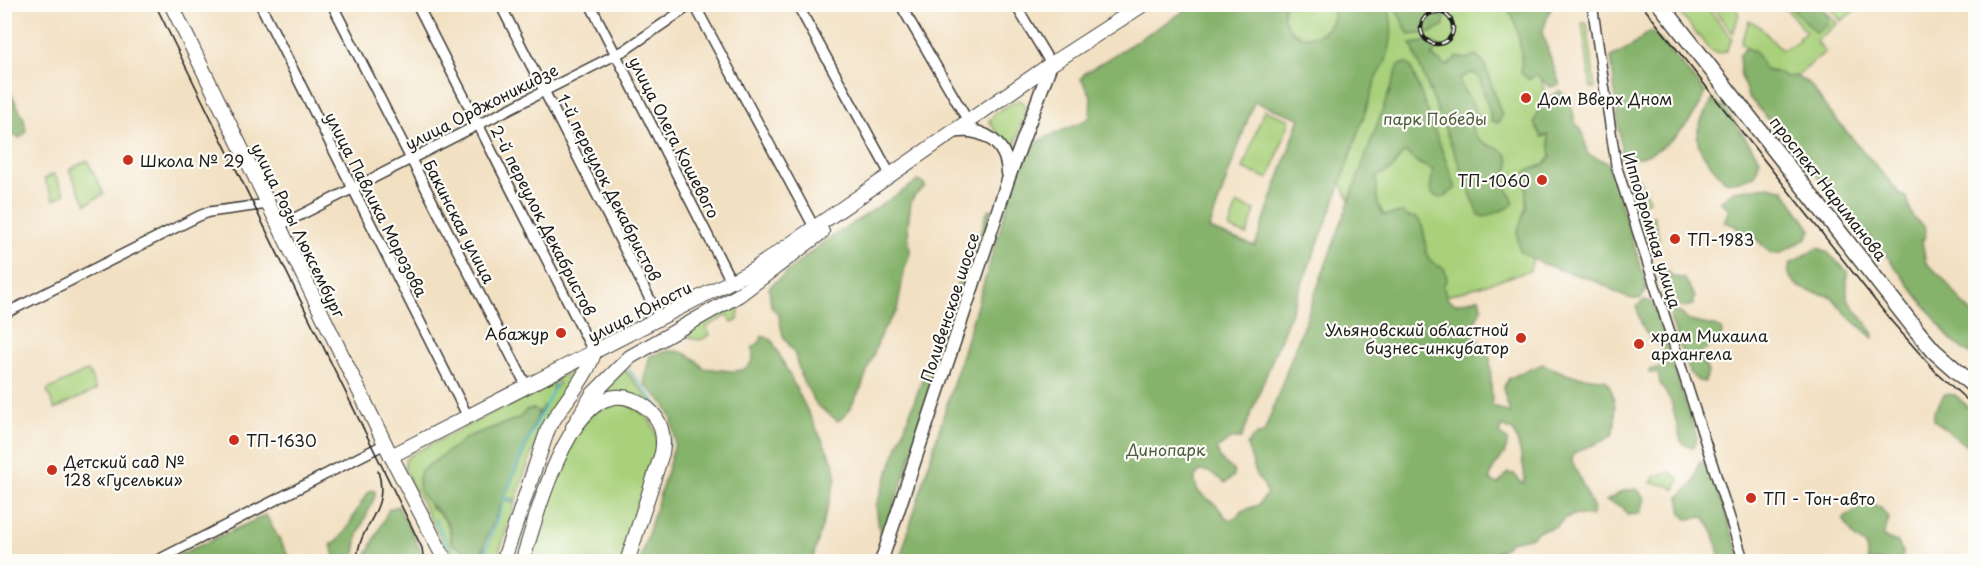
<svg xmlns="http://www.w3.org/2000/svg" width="1980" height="566" font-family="'Playpen Sans',sans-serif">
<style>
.green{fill:#a9d17c;stroke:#62764c;stroke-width:1.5}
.forest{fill:#86b36c;stroke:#516844;stroke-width:1.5;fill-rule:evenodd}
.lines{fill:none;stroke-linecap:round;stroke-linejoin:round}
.stream{stroke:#51beca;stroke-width:2}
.minor-casing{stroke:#3c3935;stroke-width:12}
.tertiary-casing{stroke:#3c3935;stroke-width:15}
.secondary-casing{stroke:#3c3935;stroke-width:16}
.primary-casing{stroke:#3c3935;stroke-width:18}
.minor{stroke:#fff;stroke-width:9}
.tertiary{stroke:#fff;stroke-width:12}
.secondary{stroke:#fff;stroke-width:14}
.primary{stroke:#fff;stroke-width:15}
.tram{stroke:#1c1c1c;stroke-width:1.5}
.rail-casing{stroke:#1c1c1c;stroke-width:4.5}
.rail{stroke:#fdfcf7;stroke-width:2;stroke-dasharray:7;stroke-linecap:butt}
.poi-dot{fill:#c8321e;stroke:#fdfcf7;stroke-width:2}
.labels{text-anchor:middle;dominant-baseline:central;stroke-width:4.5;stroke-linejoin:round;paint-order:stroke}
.poi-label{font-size:16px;fill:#1c1c1c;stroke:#fdfcf7;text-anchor:start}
.street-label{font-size:16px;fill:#1c1c1c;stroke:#fdfcf7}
.park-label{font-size:16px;fill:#4d5b3e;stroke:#fdfcf7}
</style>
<rect width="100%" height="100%" fill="#fdfcf7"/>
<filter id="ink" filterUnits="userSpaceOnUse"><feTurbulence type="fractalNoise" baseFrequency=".0167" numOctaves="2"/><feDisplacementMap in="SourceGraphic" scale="12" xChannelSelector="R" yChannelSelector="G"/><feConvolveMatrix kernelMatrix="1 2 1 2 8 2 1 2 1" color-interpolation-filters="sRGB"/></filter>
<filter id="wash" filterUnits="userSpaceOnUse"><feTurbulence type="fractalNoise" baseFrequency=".008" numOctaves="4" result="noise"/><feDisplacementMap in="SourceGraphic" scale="24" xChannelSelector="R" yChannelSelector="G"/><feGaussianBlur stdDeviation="1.35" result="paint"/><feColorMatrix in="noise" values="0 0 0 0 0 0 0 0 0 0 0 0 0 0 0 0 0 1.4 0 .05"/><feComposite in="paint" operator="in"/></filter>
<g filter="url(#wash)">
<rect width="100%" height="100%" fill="#f2e0c2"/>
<g class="green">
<path d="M1259 5H1516L1531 31 1557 149 1530 271 1400 310Z"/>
<path d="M1673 5H1705L1732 38 1726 51 1718 54 1710 50Z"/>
<path d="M1710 5H1734L1739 14 1733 33Z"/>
<path d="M1783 5H1821L1837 24 1816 41 1825 52 1796 77H1786L1780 73 1765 70 1755 51 1746 48 1741 42 1749 21C1759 22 1773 43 1782 50L1799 41 1798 39 1806 32Z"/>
<path d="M1828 5H1862L1841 21Z"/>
<path d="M1582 23H1587L1595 88H1591Z"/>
<path d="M1018 100 1024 103 1026 110 1012 155 989 121 996 112Z"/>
<path d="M1264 110 1290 120 1269 179 1243 169Z"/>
<path d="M87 160 104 194 86 204 69 170Z"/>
<path d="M1626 169C1639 173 1644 189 1649 201L1642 203 1647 218 1654 216 1659 240 1650 248Z"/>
<path d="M54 174 65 194 54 200 44 179Z"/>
<path d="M1237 204 1255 210 1247 235 1229 228Z"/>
<path d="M733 306 739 309 738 320 732 323 728 315 706 327 710 335 700 340 690 338 689 330Z"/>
<path d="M624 369 664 416 669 434 664 455 659 415 600 396 605 386Z"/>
<path d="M86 371 89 372 96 390 55 409 47 390Z"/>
<path d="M573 371 575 375C546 413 530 454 516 500L505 497 544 405 538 415 527 410 520 418 468 437 421 471 431 508C444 515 450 526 451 541L470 552 481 553 486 546 480 561H458L435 519 456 561H452L405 470V460L410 455 554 381 552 391 559 384 556 379Z"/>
<path d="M623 403C648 415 655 419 658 447L621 561 530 562C542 525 566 432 597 411 603 406 615 405 623 403Z"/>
<path d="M1670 472 1679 479 1675 490 1668 485 1651 483 1654 477Z"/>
<path d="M504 499 515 504 498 556 485 553Z"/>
</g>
<g class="forest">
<path d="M1194 5H1284C1277 47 1339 47 1333 5H1387C1396 28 1391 57 1377 77L1335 200 1241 439H1231L1217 449 1220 459 1233 470 1234 476 1225 483 1210 472 1200 471 1195 476C1194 496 1205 494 1217 506 1222 511 1223 517 1230 520L1239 515 1242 511 1258 505 1267 493 1264 485 1257 477 1247 445 1253 437 1264 433 1399 65 1406 63 1411 67 1456 188 1443 198 1435 196 1430 191 1433 170 1418 163 1406 152 1402 154 1392 169 1376 177 1378 205 1384 215 1403 213 1409 217H1416C1434 236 1414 259 1444 268L1447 279 1443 286 1448 300 1456 304 1479 298 1482 308 1471 329 1490 358 1492 405 1510 414 1503 388 1509 378 1543 364 1569 375 1606 380C1616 394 1618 419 1612 435 1601 445 1586 445 1573 454L1572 461 1594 510 1591 516 1573 515 1565 518 1556 527 1538 531C1530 542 1521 538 1510 542 1501 554 1490 552 1480 561L899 562 1022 157C1037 134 1067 133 1090 117L1091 95 1081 79 1085 73ZM1254 102 1300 118 1255 246 1209 229ZM1502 426 1513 431C1518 439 1527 476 1524 483L1521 482 1514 474 1508 473 1498 484 1490 480C1490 463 1509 458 1507 440L1499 433Z"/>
<path d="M1394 5H1425L1445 18 1443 26 1430 33 1409 35Z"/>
<path d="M1504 5H1552L1542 33 1560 85 1550 87 1536 74 1529 80 1521 73C1523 57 1518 15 1504 5Z"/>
<path d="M1789 5H1818L1828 16V24L1816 33Z"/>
<path d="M1649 32H1653L1705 92C1697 121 1654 166 1622 157L1611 57 1632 46Z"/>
<path d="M1429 41 1440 46 1431 56 1447 66 1457 57 1467 59 1476 55 1485 65 1502 116 1498 123 1492 121 1480 79 1473 72 1459 79C1462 94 1475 100 1477 116L1471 123C1476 154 1507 140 1509 162 1510 168 1505 175 1504 181L1514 203 1508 208 1484 217 1479 215 1411 44Z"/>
<path d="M1746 48 1755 51 1765 70 1780 73 1786 77 1794 76 1809 83 1827 109 1901 195 1907 197 1913 218 1924 226 1926 235 1922 241 1926 263 1942 277 1975 318V358L1952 341 1889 259 1748 96 1740 72 1739 55Z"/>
<path d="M5 82 24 119 26 132 20 138 5 133Z"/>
<path d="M1560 91 1570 99 1575 122 1584 135 1587 154 1608 163 1645 280 1646 291 1641 298C1628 303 1614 290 1602 284 1575 272 1545 269 1520 251L1517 234 1526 207V172L1544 164 1551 157 1548 135 1542 137 1534 122 1542 101Z"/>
<path d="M1713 100 1724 108 1760 159 1755 176 1735 182 1725 181C1697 149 1686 140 1713 100Z"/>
<path d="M918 181 924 183 925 187 914 196 911 202 908 225 910 253 904 271 897 311 882 331 861 388 846 415 838 421 817 405 802 379 794 352 783 336 779 316 771 306 769 287 822 243Z"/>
<path d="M1769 186 1784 190 1811 230 1806 239 1779 254 1771 253 1755 238 1742 236 1736 226 1724 222 1729 209 1720 201 1734 191Z"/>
<path d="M992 209 956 328 885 531 880 535 876 506 962 271 967 272 988 210Z"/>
<path d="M1817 248 1826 251 1847 271V298L1874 334 1873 338 1845 313 1832 297C1814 291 1800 294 1788 274L1790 264Z"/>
<path d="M1667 270 1673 277 1684 278 1695 297 1693 305 1681 308 1676 298 1669 300 1663 298 1659 273Z"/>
<path d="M1644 300 1651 302 1655 310 1697 438 1694 447 1685 445 1681 441 1671 401 1660 383 1658 373H1649V370L1662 366 1665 361 1661 347C1647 338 1639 323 1637 306Z"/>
<path d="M1672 312C1681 311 1682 315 1689 320 1699 326 1712 322 1722 330L1721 338 1700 354 1708 372 1705 382 1698 381 1690 373 1670 318Z"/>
<path d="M762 336 772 340 835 466 836 478 812 561H640L675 444 672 419 663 402 645 385 644 379 650 356C671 347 689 349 703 368 726 370 757 380 753 347L760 342Z"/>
<path d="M1945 394 1955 395 1975 413V453L1934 420V411Z"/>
<path d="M534 409 538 411V415L481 553 470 552 453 545C450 539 452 533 450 527 440 506 409 499 421 471L468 437 519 418 527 410Z"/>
<path d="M1699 462 1705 463 1712 473 1741 561H1721C1715 544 1717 532 1704 517L1687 519 1682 514 1679 497 1693 484Z"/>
<path d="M1637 489 1645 499 1640 514 1627 515 1623 507 1606 501 1623 491Z"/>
<path d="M371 490 375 491V496L358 534 354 561H337L331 545C351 534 354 506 371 490Z"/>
<path d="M1864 504 1880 507 1889 519 1883 537 1898 542 1903 555 1900 561H1868L1866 546 1855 538 1843 519Z"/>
<path d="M398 506 426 561H364L389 509Z"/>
<path d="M266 515 291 561H166Z"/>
</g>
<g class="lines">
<g class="stream">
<path d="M629 370C648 394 671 413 669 447"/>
<path d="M504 498 517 502"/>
<path d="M435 520 457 562"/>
<path d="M485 554 499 558"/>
<path d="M481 562 519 459 556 384"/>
</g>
</g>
</g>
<g filter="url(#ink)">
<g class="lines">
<g class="minor-casing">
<g id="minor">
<path d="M260 4 468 417"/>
<path d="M332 4 527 387"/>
<path d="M417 4 594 353"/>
<path d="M500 4 660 319"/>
<path d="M590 4 732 283"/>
<path d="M694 4 814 227"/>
<path d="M797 4 891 176"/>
<path d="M900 4 968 121"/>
<path d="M1015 4 1051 64"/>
<path d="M1592 4 1616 165 1744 562"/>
<path d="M279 226 625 50 692 4"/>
<path d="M4 314 199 216 209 212 268 204"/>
<path d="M154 562 385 444"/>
</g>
</g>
<g class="tertiary-casing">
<g id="tertiary">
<path d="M953 132C981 126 1007 142 1008 173"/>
<path d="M881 562 1008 180 1051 64"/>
</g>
</g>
<g class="secondary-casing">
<g id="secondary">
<path d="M171 4 391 456 446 562"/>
<path d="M573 427 592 395 630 357 739 295 822 232"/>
<path d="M391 456 753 270 1051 64 1144 4"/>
<path d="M503 562 548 429C562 403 585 381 594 353"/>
<path d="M522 562C536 521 575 352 647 408 661 419 665 436 662 453L627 562"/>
</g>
</g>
<g class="primary-casing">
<path id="primary" d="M1660 4 1917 331 1934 351 1976 388"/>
</g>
<use href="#minor" class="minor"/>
<use href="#tertiary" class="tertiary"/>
<use href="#secondary" class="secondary"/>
<use href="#primary" class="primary"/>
<g class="tram">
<path d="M155 4 422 548 424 562"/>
<path d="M1641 4 1892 322 1936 372 1976 408"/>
<path d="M357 562C357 525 391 512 378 471"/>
</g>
<g class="rail-casing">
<circle id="rail" cx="1437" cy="28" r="16"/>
</g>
<use href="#rail" class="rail"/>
</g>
</g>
<g class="poi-dot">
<circle cx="1526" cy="98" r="6"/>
<circle cx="128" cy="160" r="6"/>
<circle cx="1542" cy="180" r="6"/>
<circle cx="1675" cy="239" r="6"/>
<circle cx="561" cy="333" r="6"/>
<circle cx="1521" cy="338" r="6"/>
<circle cx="1639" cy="344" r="6"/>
<circle cx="234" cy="440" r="6"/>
<circle cx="52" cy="470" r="6"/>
<circle cx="1751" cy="498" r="6"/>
</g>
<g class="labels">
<g class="poi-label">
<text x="1538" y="98">Дом Вверх Дном</text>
<text x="140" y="160">Школа № 29</text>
<text x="1530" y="180" text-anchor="end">ТП-1060</text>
<text x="1687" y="239">ТП-1983</text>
<text x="1509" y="329" text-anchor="end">Ульяновский областной<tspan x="1509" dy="18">бизнес-инкубатор</tspan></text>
<text x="549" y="333" text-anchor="end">Абажур</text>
<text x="1651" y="335">храм Михаила<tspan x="1651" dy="18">архангела</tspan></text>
<text x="246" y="440">ТП-1630</text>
<text x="64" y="461">Детский сад №<tspan x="64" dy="18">128 «Гусельки»</tspan></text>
<text x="1763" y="498">ТП - Тон-авто</text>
</g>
<g class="street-label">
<text transform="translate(481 106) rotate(-27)">улица Орджоникидзе</text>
<text transform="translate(675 137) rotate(63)">улица Олега Кошевого</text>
<text transform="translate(610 187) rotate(63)">1-й переулок Декабристов</text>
<text transform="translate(1829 188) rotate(52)">проспект Нариманова</text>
<text transform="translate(377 204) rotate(63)">улица Павлика Морозова</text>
<text transform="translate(544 220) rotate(63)">2-й переулок Декабристов</text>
<text transform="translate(460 221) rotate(63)">Бакинская улица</text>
<text transform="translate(299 230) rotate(64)">улица Розы Люксембург</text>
<text transform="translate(1653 230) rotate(73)">Ипподромная улица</text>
<text transform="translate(949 307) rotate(-72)">Поливенское шоссе</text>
<text transform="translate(639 311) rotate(-27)">улица Юности</text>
</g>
<g class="park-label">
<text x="1435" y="118">парк Победы</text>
<text x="1166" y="449">Динопарк</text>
</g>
</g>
<rect width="1980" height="566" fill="none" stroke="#fdfcf7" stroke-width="24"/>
</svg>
